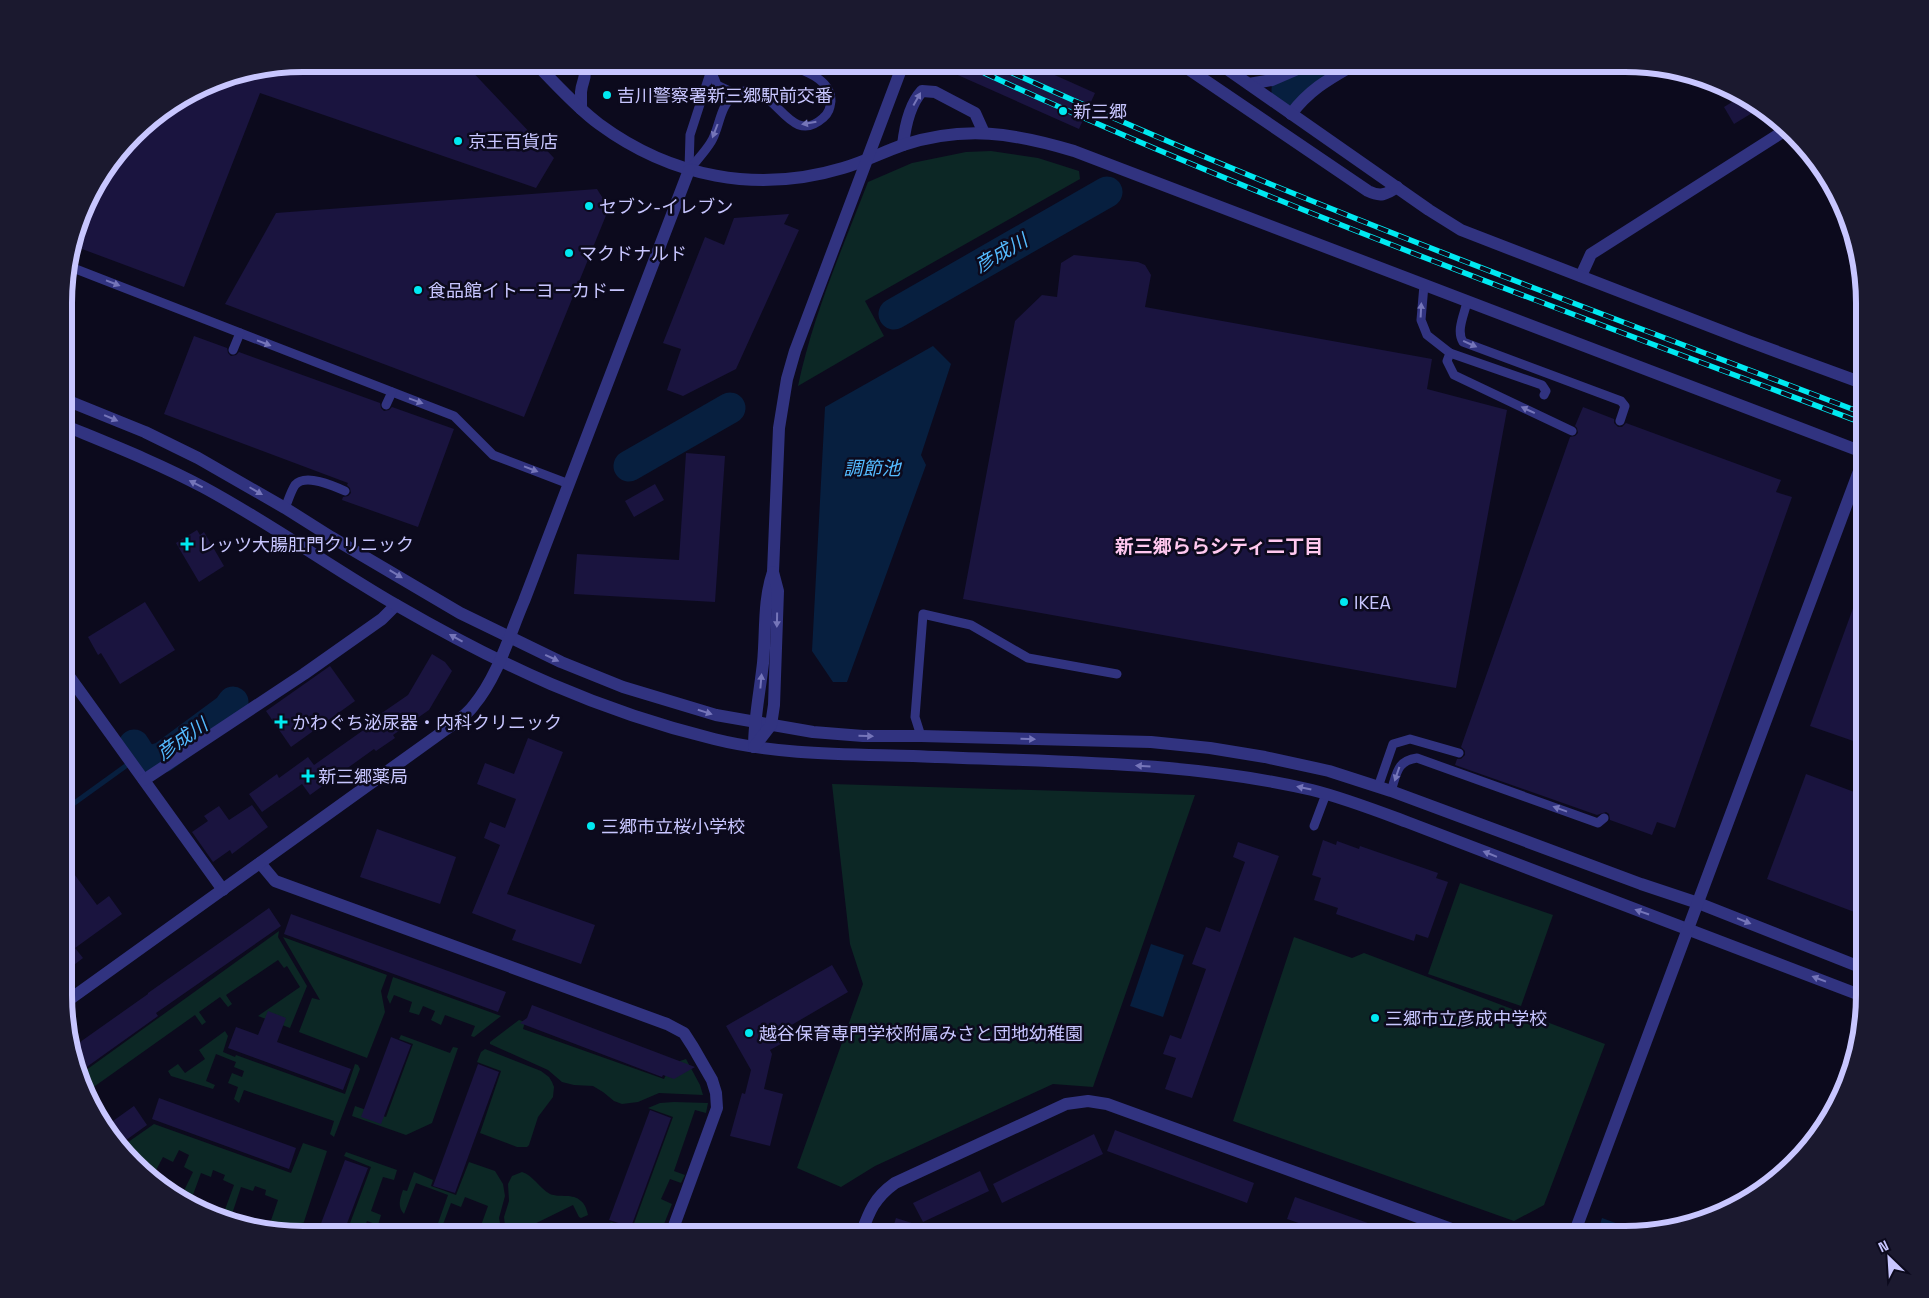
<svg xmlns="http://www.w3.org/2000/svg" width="1929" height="1298" font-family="'Space Grotesk','Noto Sans JP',sans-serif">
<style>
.green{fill:#0c2725}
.water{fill:#071f3f}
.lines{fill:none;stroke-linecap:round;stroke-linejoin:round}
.stream{stroke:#071f3f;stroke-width:5}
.river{stroke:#071f3f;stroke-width:31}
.building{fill:#1a143f}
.service{stroke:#313380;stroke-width:9}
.minor{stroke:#313380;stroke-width:12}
.tertiary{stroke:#313380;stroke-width:12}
.rail-casing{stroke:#00e9f1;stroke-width:5.5}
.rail{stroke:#0c0a1d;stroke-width:4;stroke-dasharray:11;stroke-linecap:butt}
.oneway{fill:#7575b9}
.poi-dot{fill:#00e9f1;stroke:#0c0a1d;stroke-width:2}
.labels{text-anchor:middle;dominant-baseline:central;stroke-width:5;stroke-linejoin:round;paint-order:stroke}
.poi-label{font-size:18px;fill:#c8c6ff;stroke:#0c0a1d;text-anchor:start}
.water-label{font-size:19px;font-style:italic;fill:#54bbff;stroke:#0c0a1d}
.neighbourhood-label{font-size:19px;font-weight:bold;fill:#ffc8ef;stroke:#0c0a1d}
.rim{fill:none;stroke:#c8c6ff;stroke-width:6}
</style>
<rect width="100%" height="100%" fill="#0c0a1d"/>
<g class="green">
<path d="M991 151 1038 158 1079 171 1080 179 865 301 884 336 798 386C813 315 842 249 868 182L912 163 966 152Z"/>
<path d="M832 784 1195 795 1093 1087 1053 1084 875 1166 841 1187 797 1168 863 984 850 944Z"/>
<path d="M1460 883 1553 915 1521 1006 1428 974Z"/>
<path d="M279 931 278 937 307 986 290 1028 258 1016 300 987 287 966 284 968 278 960 226 995 232 1004 228 1007 220 997 199 1012 206 1022 202 1025 195 1015 88 1091 82 1073Z"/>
<path d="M283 937 387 975 381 991 385 1012 367 1058 299 1032 312 998 320 1000Z"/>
<path d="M1294 937 1352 958 1364 953 1605 1044 1544 1205 1514 1221 1233 1121Z"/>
<path d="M393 977 501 1016 474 1037 471 1036 475 1026 445 1015 441 1025 431 1020 435 1011 423 1006 419 1015 409 1012 412 1002 394 995 390 1004 387 997Z"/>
<path d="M519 1020 525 1022 523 1029 664 1079 671 1064 686 1059 700 1085 703 1095 659 1093 638 1102 622 1104 614 1101 603 1092 593 1086 574 1085 562 1082 548 1070 490 1044V1042Z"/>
<path d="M225 1031 228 1036 223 1052 235 1057 236 1055 345 1094 355 1064 358 1065 360 1069 334 1137 330 1134 334 1121 244 1090 239 1103 234 1099 238 1087 228 1083 232 1073 242 1077 244 1071 234 1067 236 1062 216 1054 206 1081 215 1085 213 1089 171 1076 168 1071 178 1064 185 1073 205 1059 199 1050Z"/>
<path d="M401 1035 450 1053 453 1047 458 1048 432 1123 406 1135 352 1116 355 1106 386 1117 413 1044 399 1039Z"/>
<path d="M485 1049 541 1071 549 1077 552 1082 554 1087 553 1097 538 1117 529 1145 527 1147H517L480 1133 501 1071 477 1062 481 1052Z"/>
<path d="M674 1102 708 1103 706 1113 695 1110 674 1171 685 1175 681 1183 670 1179 661 1199 672 1204 660 1234H615L610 1223 611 1222 632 1229 673 1117 648 1108 660 1103Z"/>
<path d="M154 1124 291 1173 303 1143 327 1151 300 1234 268 1229 278 1200 265 1195 266 1190 255 1186 253 1191 241 1187 231 1217 223 1215 234 1185 223 1180 225 1175 213 1170 211 1177 201 1173 190 1203 180 1199 193 1172 184 1167 189 1155 179 1150 173 1162 163 1157 153 1176 135 1157 137 1155 134 1150 131 1152 124 1145Z"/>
<path d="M346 1152 397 1170 394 1180 383 1177 371 1211 381 1215 378 1225 367 1221 362 1234H346L371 1167 344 1156Z"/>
<path d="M469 1162 495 1171 503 1184 505 1196 499 1218 502 1234 487 1228 484 1234H478L488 1206 465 1197 461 1207 451 1203 442 1227 437 1226 448 1195 416 1183 404 1214C397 1206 400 1199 403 1190L407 1191 414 1172 433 1180 431 1186 456 1195Z"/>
<path d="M522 1172C534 1176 539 1188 550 1194 560 1198 573 1193 581 1201 585 1204 587 1210 588 1215L581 1218 579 1217 573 1205 514 1234H506L504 1217 509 1201 508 1184 512 1176Z"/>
</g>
<g class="water">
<path d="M933 346 951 364 921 455 926 465 847 682H833L812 651 825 407Z"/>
<path d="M1151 944 1184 955 1163 1017 1130 1006Z"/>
<path d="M1602 1218 1643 1233 1597 1234Z"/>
</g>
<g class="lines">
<path class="stream" d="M66 809 141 755"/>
<g class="river">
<path d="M1287 90 1333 64"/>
<path d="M894 314 1107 192"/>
<path d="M629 466 730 408"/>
<path d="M134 745 141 756 151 761 163 757 228 709 233 702"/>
</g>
</g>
<g class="building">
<path d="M303 64H465L554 158 536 188 260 93 184 287 74 246 89 197 145 123 212 82Z"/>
<path d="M933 64H1030L1095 93 1079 129Z"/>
<path d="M1742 96 1762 107 1734 124 1724 107Z"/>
<path d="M597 189 609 208 524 417 225 304 276 213Z"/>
<path d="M789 214 784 224 799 230 736 369 683 396 667 390 681 349 663 343 705 237 724 245 734 218Z"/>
<path d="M1074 255 1138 262 1145 265 1151 275 1145 307 1432 359 1427 389 1507 410 1456 688 963 599 1015 321 1042 295 1057 297 1061 263Z"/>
<path d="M194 336 227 348 228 353 231 356 236 355 239 352 380 403 381 408 384 411 389 410 392 407 454 429 418 527 342 500 343 497 348 496 351 493 350 488 347 485 348 483 164 414Z"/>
<path d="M1583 407 1614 419V423L1618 427H1622L1626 423 1781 480 1776 492 1792 497 1675 828 1657 822 1652 835 1610 820 1609 814 1606 812 1597 815 1455 765 1457 759H1461L1465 755V751L1461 747 1570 437 1575 436 1578 433 1577 428 1575 426Z"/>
<path d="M686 453 725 456 715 602 574 594 577 554 679 560Z"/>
<path d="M655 484 664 500 634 517 625 501Z"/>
<path d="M197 530 200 535 204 532 224 566 199 582 176 543Z"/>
<path d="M1863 581H1865V745L1810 726Z"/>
<path d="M145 602 175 650 120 684 101 653 98 655 88 637Z"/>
<path d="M432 654 445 662 452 671 429 710 393 735 395 738 376 751 374 749 310 795 302 784 262 812 249 794 277 774 279 778 308 757 314 765 365 729 363 726 408 695Z"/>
<path d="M330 666 355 701 291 747 266 711Z"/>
<path d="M528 738 563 752 507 894 595 925 581 964 512 940 516 930 472 913 500 845 484 838 490 822 505 828 516 799 477 784 485 763 514 774Z"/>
<path d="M1806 774 1865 796V916L1767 879Z"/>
<path d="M252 805 268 827 232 854 230 850 213 862 192 832 208 821 204 816 219 806 229 820Z"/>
<path d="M377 829 456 857 440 904 360 877Z"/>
<path d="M1323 840 1336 845 1337 841 1359 849 1360 846 1438 873 1436 878 1448 882 1428 938 1416 934 1414 941 1336 914 1338 908 1314 900 1321 878 1312 875Z"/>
<path d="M1238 842 1279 856 1192 1098 1165 1089 1176 1058 1163 1054 1170 1035 1181 1039 1206 969 1192 964 1206 927 1220 932 1245 862 1233 857Z"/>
<path d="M66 863 97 905 109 896 122 914 75 948 83 958 66 971Z"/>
<path d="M269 908 281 926 156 1013 158 1016 81 1071 73 1047 148 994V993Z"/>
<path d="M291 914 506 992 498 1012 284 934Z"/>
<path d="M832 965 848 992 783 1030 788 1040 770 1050 772 1054 764 1089 783 1094 770 1146 730 1136 742 1093 745 1094 751 1070 726 1026Z"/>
<path d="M532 1005 695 1067 674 1079 663 1075 662 1077 520 1023 527 1018Z"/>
<path d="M268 1011 286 1018 277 1042 351 1069 343 1090 228 1048 236 1027 258 1035Z"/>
<path d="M391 1037 411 1045 381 1124 361 1117Z"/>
<path d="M478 1064 499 1072 455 1193 433 1186Z"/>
<path d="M159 1098 296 1148 289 1169 152 1119Z"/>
<path d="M134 1106 147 1125 122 1143 106 1126Z"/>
<path d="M650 1110 671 1118 631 1227 609 1220Z"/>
<path d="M1115 1130 1254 1183 1247 1203 1107 1151Z"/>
<path d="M1094 1134 1103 1154 1002 1203 993 1184Z"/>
<path d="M345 1160 368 1168 343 1234H317Z"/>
<path d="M980 1171 989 1191 923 1222 913 1203Z"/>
<path d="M1295 1197 1393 1232 1392 1234H1330L1287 1219Z"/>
<path d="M896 1218 937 1231V1234H891Z"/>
</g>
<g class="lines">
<g class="service">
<path d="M711 70 717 85 736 94"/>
<path d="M689 169 690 135 713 64"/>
<path d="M689 170C696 161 705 152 711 142 720 128 719 105 735 95 773 71 786 151 823 118 829 113 830 108 831 101 831 78 803 71 787 64"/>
<path d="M68 266 454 416 493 455 569 484"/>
<path d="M1424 285 1421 320 1427 335 1450 353 1447 361 1454 375 1572 431"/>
<path d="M1467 302C1464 315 1456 331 1463 342L1621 401 1625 406 1620 421"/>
<path d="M233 350 240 333"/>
<path d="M1450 353 1542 385 1546 391 1544 395"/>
<path d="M386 405 392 392"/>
<path d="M285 508C288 501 291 491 295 485 305 473 334 486 345 491"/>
<path d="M921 736 915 717 923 614 971 625 1028 658 1117 674"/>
<path d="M1378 787 1393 744 1410 739 1459 753"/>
<path d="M1391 791C1397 774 1396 761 1417 758L1598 823 1604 818"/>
<path d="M1314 826 1326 794"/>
</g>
<g class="minor">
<path d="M581 64C589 77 582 79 581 92 581 97 581 103 581 109"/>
<path d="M1249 84 1272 80 1309 64"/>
<path d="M1291 114C1310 89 1329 79 1355 64"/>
<path d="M903 145C905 127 910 104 922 91L935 92 975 113 984 133"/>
<path d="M1581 276 1591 254 1784 131"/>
<path d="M66 672 223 890"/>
<path d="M144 780 304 674 382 619 396 605"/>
<path d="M260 863 275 881 667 1024 684 1033 693 1047 712 1080 716 1093 717 1108 671 1234"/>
<path d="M861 1234C869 1212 874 1198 895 1183L1066 1104 1088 1101 1107 1104 1465 1234"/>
</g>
<g class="tertiary">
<path d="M536 64C556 84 576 107 599 124 671 177 757 194 843 168 864 162 883 152 903 145 965 125 1014 133 1074 151L1865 453"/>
<path d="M1181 64 1368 191C1380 197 1386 195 1397 187"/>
<path d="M1220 64 1429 210 1461 230 1748 341 1865 384"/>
<path d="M66 400 145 432 198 458 285 508 331 537 460 613 561 662 623 687 716 715 813 732 863 736H921L1151 742 1210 748 1265 757 1329 771 1391 791 1641 884 1698 903 1865 969"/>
<path d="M66 426C112 445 158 463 203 487 270 523 332 568 398 606 500 665 599 711 714 739 778 755 847 754 913 756 1045 762 1183 760 1312 790 1344 798 1375 810 1407 822L1865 997"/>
<path d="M754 747C754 719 760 691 763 663 766 632 763 601 773 572L779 428 787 379 795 351 903 64"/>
<path d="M754 747 771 725 774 705 778 591 773 572"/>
<path d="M66 1002 445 730C455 723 467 715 474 705 498 676 509 636 524 601L689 170"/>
<path d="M1574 1234 1865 455"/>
</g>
<g class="rail-casing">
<g id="rail">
<path d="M965 64C1258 201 1563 310 1865 424"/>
<path d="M993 64C1277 195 1572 302 1865 414"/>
</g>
</g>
<use href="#rail" class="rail"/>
</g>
<defs><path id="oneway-solid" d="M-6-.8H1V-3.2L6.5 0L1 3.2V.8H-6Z" transform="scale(1.25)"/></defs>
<g class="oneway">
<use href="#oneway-solid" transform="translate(917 99) rotate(-61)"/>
<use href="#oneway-solid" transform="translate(809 123) rotate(170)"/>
<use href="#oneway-solid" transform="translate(715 131) rotate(111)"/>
<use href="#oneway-solid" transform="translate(113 283) rotate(21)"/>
<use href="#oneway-solid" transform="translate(1421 310) rotate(-87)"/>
<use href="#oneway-solid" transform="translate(264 343) rotate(21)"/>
<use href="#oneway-solid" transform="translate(1470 344) rotate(24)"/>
<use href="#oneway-solid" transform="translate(416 401) rotate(20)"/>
<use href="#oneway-solid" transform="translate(1528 410) rotate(-155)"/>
<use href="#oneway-solid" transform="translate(111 418) rotate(23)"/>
<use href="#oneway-solid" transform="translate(531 469) rotate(21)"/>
<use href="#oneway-solid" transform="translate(196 484) rotate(-153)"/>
<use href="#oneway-solid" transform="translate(256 491) rotate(30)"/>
<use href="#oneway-solid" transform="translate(396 574) rotate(31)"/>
<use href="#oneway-solid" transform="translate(777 620) rotate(91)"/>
<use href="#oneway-solid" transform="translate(456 638) rotate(-151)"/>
<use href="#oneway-solid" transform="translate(552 658) rotate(25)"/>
<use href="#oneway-solid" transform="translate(761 681) rotate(-85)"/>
<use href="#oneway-solid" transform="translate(705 712) rotate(17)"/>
<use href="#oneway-solid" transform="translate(866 736) rotate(1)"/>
<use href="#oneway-solid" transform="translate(1028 739) rotate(2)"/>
<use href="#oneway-solid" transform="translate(1143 766) rotate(-177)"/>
<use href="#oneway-solid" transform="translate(1397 774) rotate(109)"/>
<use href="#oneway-solid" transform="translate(1304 788) rotate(-168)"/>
<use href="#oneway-solid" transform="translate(1560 809) rotate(-160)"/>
<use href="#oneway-solid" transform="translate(1490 854) rotate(-158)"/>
<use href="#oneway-solid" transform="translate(1642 912) rotate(-161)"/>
<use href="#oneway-solid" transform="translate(1744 921) rotate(22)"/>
<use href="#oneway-solid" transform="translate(1819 979) rotate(-159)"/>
</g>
<g class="poi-dot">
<circle cx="607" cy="95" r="5"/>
<circle cx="1063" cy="111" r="5"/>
<circle cx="458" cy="141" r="5"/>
<circle cx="589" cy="206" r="5"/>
<circle cx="569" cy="253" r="5"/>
<circle cx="418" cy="290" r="5"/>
<path d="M184.5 536.5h5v5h5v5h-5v5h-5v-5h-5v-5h5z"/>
<circle cx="1344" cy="602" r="5"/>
<path d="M278.5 714.5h5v5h5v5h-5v5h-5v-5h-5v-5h5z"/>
<path d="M305.5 768.5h5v5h5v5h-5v5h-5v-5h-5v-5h5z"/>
<circle cx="591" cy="826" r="5"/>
<circle cx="1375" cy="1018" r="5"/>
<circle cx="749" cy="1033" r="5"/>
</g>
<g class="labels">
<g class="poi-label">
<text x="617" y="95">吉川警察署新三郷駅前交番</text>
<text x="1073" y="111">新三郷</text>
<text x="468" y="141">京王百貨店</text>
<text x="599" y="206">セブン-イレブン</text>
<text x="579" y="253">マクドナルド</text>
<text x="428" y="290">食品館イトーヨーカドー</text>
<text x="198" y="544">レッツ大腸肛門クリニック</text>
<text x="1354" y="602">IKEA</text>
<text x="292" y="722">かわぐち泌尿器・内科クリニック</text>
<text x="318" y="776">新三郷薬局</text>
<text x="601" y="826">三郷市立桜小学校</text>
<text x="1385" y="1018">三郷市立彦成中学校</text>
<text x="759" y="1033">越谷保育専門学校附属みさと団地幼稚園</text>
</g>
<g class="water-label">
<text transform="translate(1001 253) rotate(-30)">彦成川</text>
<text x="872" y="468">調節池</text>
<text transform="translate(182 739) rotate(-35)">彦成川</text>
</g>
<g class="neighbourhood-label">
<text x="1219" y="546">新三郷ららシティ二丁目</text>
</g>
</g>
<path d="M0 0H1929V1298H0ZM303 72H1625A231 231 0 0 1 1856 303V995A231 231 0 0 1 1625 1226H303A231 231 0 0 1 72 995V303A231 231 0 0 1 303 72Z" fill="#1b192f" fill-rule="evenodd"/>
<path class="rim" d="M303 72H1625A231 231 0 0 1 1856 303V995A231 231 0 0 1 1625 1226H303A231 231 0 0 1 72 995V303A231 231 0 0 1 303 72Z"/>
<g transform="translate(1889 1258) rotate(335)" stroke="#0c0a1d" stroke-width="4" paint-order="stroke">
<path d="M0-4L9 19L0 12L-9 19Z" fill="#c8c6ff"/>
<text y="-8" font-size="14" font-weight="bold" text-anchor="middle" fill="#c8c6ff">N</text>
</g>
</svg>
